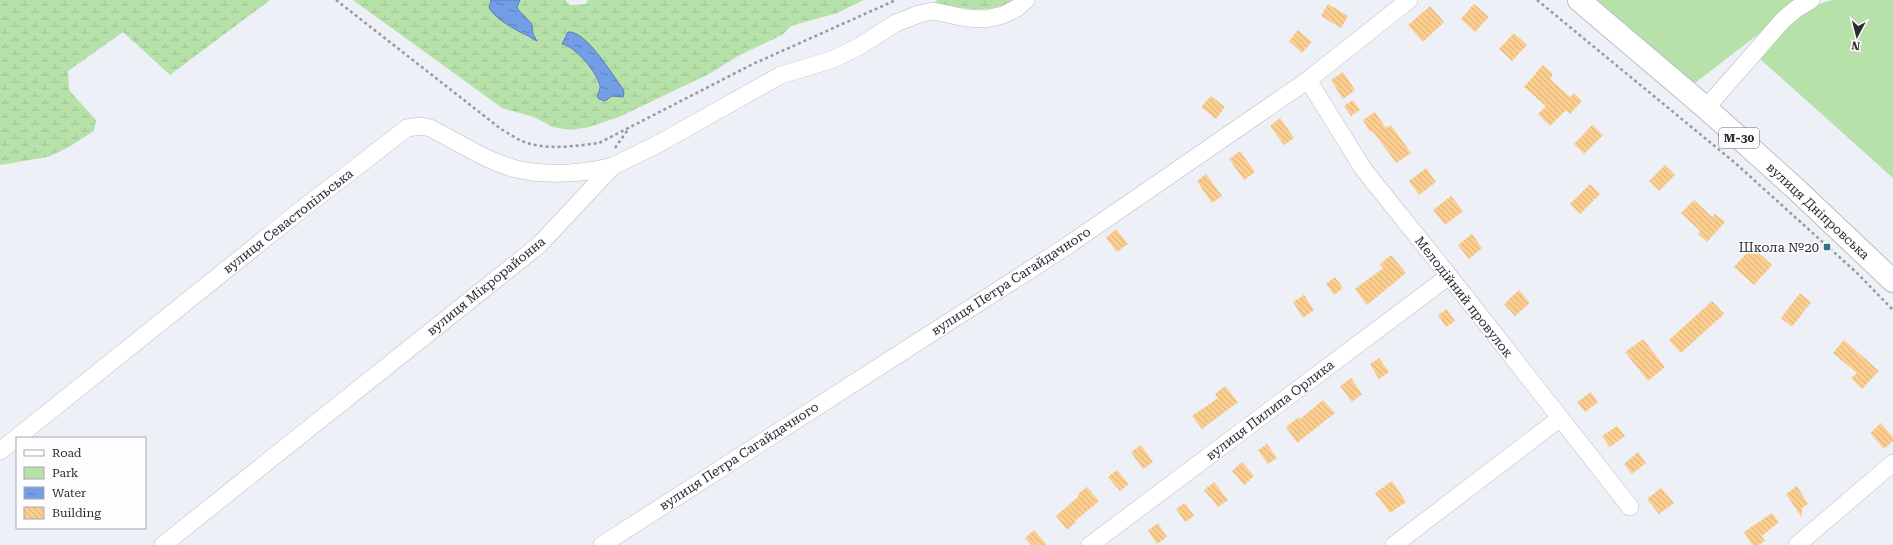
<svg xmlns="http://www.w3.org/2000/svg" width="1893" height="545" font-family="'Roboto Serif',serif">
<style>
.green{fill:#b6e2aa}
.wetland{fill:url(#wetland-marsh);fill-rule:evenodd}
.water{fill:url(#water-ripples);stroke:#5d7caf}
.building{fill:url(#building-back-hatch)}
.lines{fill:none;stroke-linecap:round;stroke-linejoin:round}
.minor-casing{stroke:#bbbcc4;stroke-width:18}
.highway-casing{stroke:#bbbcc4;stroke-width:24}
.path{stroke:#98999f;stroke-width:2.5;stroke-dasharray:3 3;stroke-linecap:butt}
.minor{stroke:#fff;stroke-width:17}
.highway{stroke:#fff;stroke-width:22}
.poi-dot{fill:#327386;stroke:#fdfdff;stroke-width:1.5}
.labels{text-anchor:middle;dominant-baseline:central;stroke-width:3;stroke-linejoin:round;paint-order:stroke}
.shield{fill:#fdfdff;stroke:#6b6b6d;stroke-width:1}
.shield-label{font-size:12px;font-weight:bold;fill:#2c2c2f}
.street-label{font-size:13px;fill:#2c2c2f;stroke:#fdfdff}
.poi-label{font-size:13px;fill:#2c2c2f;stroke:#fdfdff;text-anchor:end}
</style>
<defs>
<pattern id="wetland-marsh" width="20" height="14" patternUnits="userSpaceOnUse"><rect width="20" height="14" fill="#b6e2aa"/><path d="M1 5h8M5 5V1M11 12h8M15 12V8" fill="none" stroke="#9dc293"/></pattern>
<pattern id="water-ripples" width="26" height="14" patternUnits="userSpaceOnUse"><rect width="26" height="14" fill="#729ee6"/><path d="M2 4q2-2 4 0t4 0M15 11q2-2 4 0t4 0" fill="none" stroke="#5e81bb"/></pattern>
<pattern id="building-back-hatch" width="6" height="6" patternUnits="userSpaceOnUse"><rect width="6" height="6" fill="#fbce90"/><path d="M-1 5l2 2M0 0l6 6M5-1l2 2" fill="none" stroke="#d7b17c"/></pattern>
</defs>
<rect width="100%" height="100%" fill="#eef0f8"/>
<g class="green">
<path d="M1576 0H1803L1691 86Z"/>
<path d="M1832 0H1893V178L1760 59 1787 25 1806 8Z"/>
</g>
<g class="wetland">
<path d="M0 0H270L170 75 123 32 68 71 69 90 96 120 94 131 69 147 48 157 0 165Z"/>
<path d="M353 0H491L493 13 527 37 536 40 532 34V25L529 20 524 18 517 7 520 0H565L570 5 586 4 588 0H864L837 13 791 26 782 35 738 56 709 74 619 117 589 127 571 130 552 127 534 117 502 108ZM568 44H589L623 89 619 97 612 96 605 101 597 96C606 77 581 55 568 44Z"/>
<path d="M938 0H1014C985 17 962 6 931 4Z"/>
</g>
<g class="water">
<path d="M491 0H520L517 7C520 14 532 22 532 25 533 33 532 33 537 41 521 32 499 23 489 8Z"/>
<path d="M568 32C586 30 613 76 623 89L624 93 623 97 612 96 605 101 599 99 597 96C598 93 600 90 600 87 599 74 574 45 562 44Z"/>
</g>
<g class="building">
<path d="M1328 4 1348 16 1341 28 1321 16Z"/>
<path d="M1474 4 1489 17 1475 32 1461 19Z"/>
<path d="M1430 6 1444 22 1423 42 1408 25Z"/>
<path d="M1298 30 1312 42 1302 53 1289 41Z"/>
<path d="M1514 33 1527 45 1512 61 1499 49Z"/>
<path d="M1543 65 1553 74 1550 79 1570 97 1574 93 1582 101 1570 114 1566 110 1550 126 1538 114 1546 106 1524 87Z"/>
<path d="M1343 72 1355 90 1343 99 1331 80Z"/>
<path d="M1211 96 1225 107 1216 119 1201 107Z"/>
<path d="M1353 100 1360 110 1351 116 1344 106Z"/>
<path d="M1375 112 1386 128 1391 125 1411 153 1396 163 1381 142 1372 131 1370 132 1363 120Z"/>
<path d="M1280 118 1294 138 1284 145 1270 126Z"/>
<path d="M1592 125 1603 135 1584 154 1574 144Z"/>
<path d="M1240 151 1255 172 1244 180 1229 159Z"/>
<path d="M1665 165 1675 175 1659 191 1649 181Z"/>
<path d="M1426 168 1436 182 1419 195 1409 181Z"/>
<path d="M1206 174 1222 196 1212 203 1197 181Z"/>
<path d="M1590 184 1600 194 1580 214 1570 204Z"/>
<path d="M1451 196 1463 211 1445 225 1433 210Z"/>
<path d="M1694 200 1712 217 1715 214 1725 222 1707 242 1698 234 1700 231 1681 213Z"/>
<path d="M1116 229 1128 244 1117 252 1106 238Z"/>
<path d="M1472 234 1482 248 1469 259 1458 245Z"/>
<path d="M1752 247 1772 265 1754 285 1734 267Z"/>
<path d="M1391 255 1406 273 1367 305 1355 289 1383 268 1380 264Z"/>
<path d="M1335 277 1343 288 1334 295 1326 284Z"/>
<path d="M1519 290 1530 303 1515 316 1504 304Z"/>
<path d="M1800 293 1811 302 1792 327 1781 318Z"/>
<path d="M1304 295 1314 310 1303 318 1293 302Z"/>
<path d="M1712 301 1724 314 1681 353 1669 340Z"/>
<path d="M1447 309 1455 321 1446 327 1438 315Z"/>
<path d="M1643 339 1665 367 1648 381 1625 352Z"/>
<path d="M1844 340 1879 371 1862 389 1851 378 1857 373 1833 353Z"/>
<path d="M1379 358 1389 372 1379 379 1370 364Z"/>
<path d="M1351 378 1362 394 1352 402 1340 386Z"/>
<path d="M1225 386 1238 402 1202 429 1192 416 1218 398 1215 394Z"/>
<path d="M1591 392 1598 402 1585 412 1577 402Z"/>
<path d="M1323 400 1335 413 1297 443 1286 427 1299 417 1300 419Z"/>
<path d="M1881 423 1893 437V441L1884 449 1870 433Z"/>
<path d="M1617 426 1625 436 1610 447 1602 436Z"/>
<path d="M1267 444 1277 458 1268 464 1258 450Z"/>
<path d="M1141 445 1153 462 1143 469 1131 452Z"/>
<path d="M1638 452 1646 463 1632 474 1624 464Z"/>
<path d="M1242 462 1254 476 1244 485 1232 471Z"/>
<path d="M1117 470 1129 484 1120 491 1108 477Z"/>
<path d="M1392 481 1406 502 1390 513 1375 493Z"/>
<path d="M1214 482 1228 500 1218 507 1204 490Z"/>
<path d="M1797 486 1808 504 1802 508V518L1786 494Z"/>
<path d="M1087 487 1099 501 1075 521 1076 522 1067 530 1056 516 1079 496 1078 494Z"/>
<path d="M1661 488 1674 503 1659 514 1647 499Z"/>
<path d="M1185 503 1194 516 1185 522 1176 509Z"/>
<path d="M1772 513 1779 522 1762 536 1765 541 1758 545H1752L1744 532Z"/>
<path d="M1158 523 1167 537 1157 544 1148 530Z"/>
<path d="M1034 530 1047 545H1031L1025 538Z"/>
</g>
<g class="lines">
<g class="minor-casing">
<g id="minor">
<path d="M1308 80 1364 170 1449 276 1630 507"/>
<path d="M1706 108 1783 20 1796 9 1811 0"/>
<path d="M0 451 297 213 407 128 421 126 430 128C458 142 486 161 516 169 545 176 585 174 613 166"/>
<path d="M163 545 539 245 613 166 658 144 781 75 831 60 858 47 896 23 919 14 933 11 966 18 986 19 1003 15 1017 8 1026 0"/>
<path d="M602 545 1067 246 1308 80 1409 0"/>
<path d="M1090 545 1449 276"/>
<path d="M1394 545 1559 419"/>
<path d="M1797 545 1893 463"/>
</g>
</g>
<g class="highway-casing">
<path id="highway" d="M1579 0 1706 108 1797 190 1893 281"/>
</g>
<g class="path">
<path d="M336 0 501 129C508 133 515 138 522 141 545 151 575 146 599 143L753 64 896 0"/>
<path d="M1537 0 1734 162 1857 273 1893 310"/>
<path d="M615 148 629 128"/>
</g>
<use href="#minor" class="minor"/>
<use href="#highway" class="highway"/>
</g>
<rect class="poi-dot" x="1823" y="243" width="8" height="8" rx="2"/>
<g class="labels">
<rect class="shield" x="1719" y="128" width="40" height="20" rx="3"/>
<g class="shield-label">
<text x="1739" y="138">М-30</text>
</g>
<g class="street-label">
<text transform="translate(1818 211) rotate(43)">вулиця Дніпровська</text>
<text transform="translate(288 221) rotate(-38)">вулиця Севастопільська</text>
<text transform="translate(1011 281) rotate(-33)">вулиця Петра Сагайдачного</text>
<text transform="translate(486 286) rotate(-39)">вулиця Мікрорайонна</text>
<text transform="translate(1464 297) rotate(52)">Мелодійний провулок</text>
<text transform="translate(1270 410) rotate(-37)">вулиця Пилипа Орлика</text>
<text transform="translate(739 456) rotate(-33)">вулиця Петра Сагайдачного</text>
</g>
<g class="poi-label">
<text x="1819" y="247">Школа №20</text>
</g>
</g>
<rect x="16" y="437" width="130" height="92" fill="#fdfdff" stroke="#a9a9ac"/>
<rect x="24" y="450" width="20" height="6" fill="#ffffff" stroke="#a9a9ac"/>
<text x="52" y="457" font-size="12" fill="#2c2c2f">Road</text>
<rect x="24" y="467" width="20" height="12" fill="#b6e2aa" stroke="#a9a9ac"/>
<text x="52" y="477" font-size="12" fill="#2c2c2f">Park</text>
<rect x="24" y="487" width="20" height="12" fill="url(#water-ripples)" stroke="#a9a9ac"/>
<text x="52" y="497" font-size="12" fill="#2c2c2f">Water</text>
<rect x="24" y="507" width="20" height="12" fill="url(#building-back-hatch)" stroke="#a9a9ac"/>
<text x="52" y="517" font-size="12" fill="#2c2c2f">Building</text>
<g transform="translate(1857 36) rotate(187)" stroke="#fdfdff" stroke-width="3" paint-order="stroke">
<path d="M0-3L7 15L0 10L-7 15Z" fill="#2c2c2f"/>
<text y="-6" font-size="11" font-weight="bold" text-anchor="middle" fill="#2c2c2f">N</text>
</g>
</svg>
